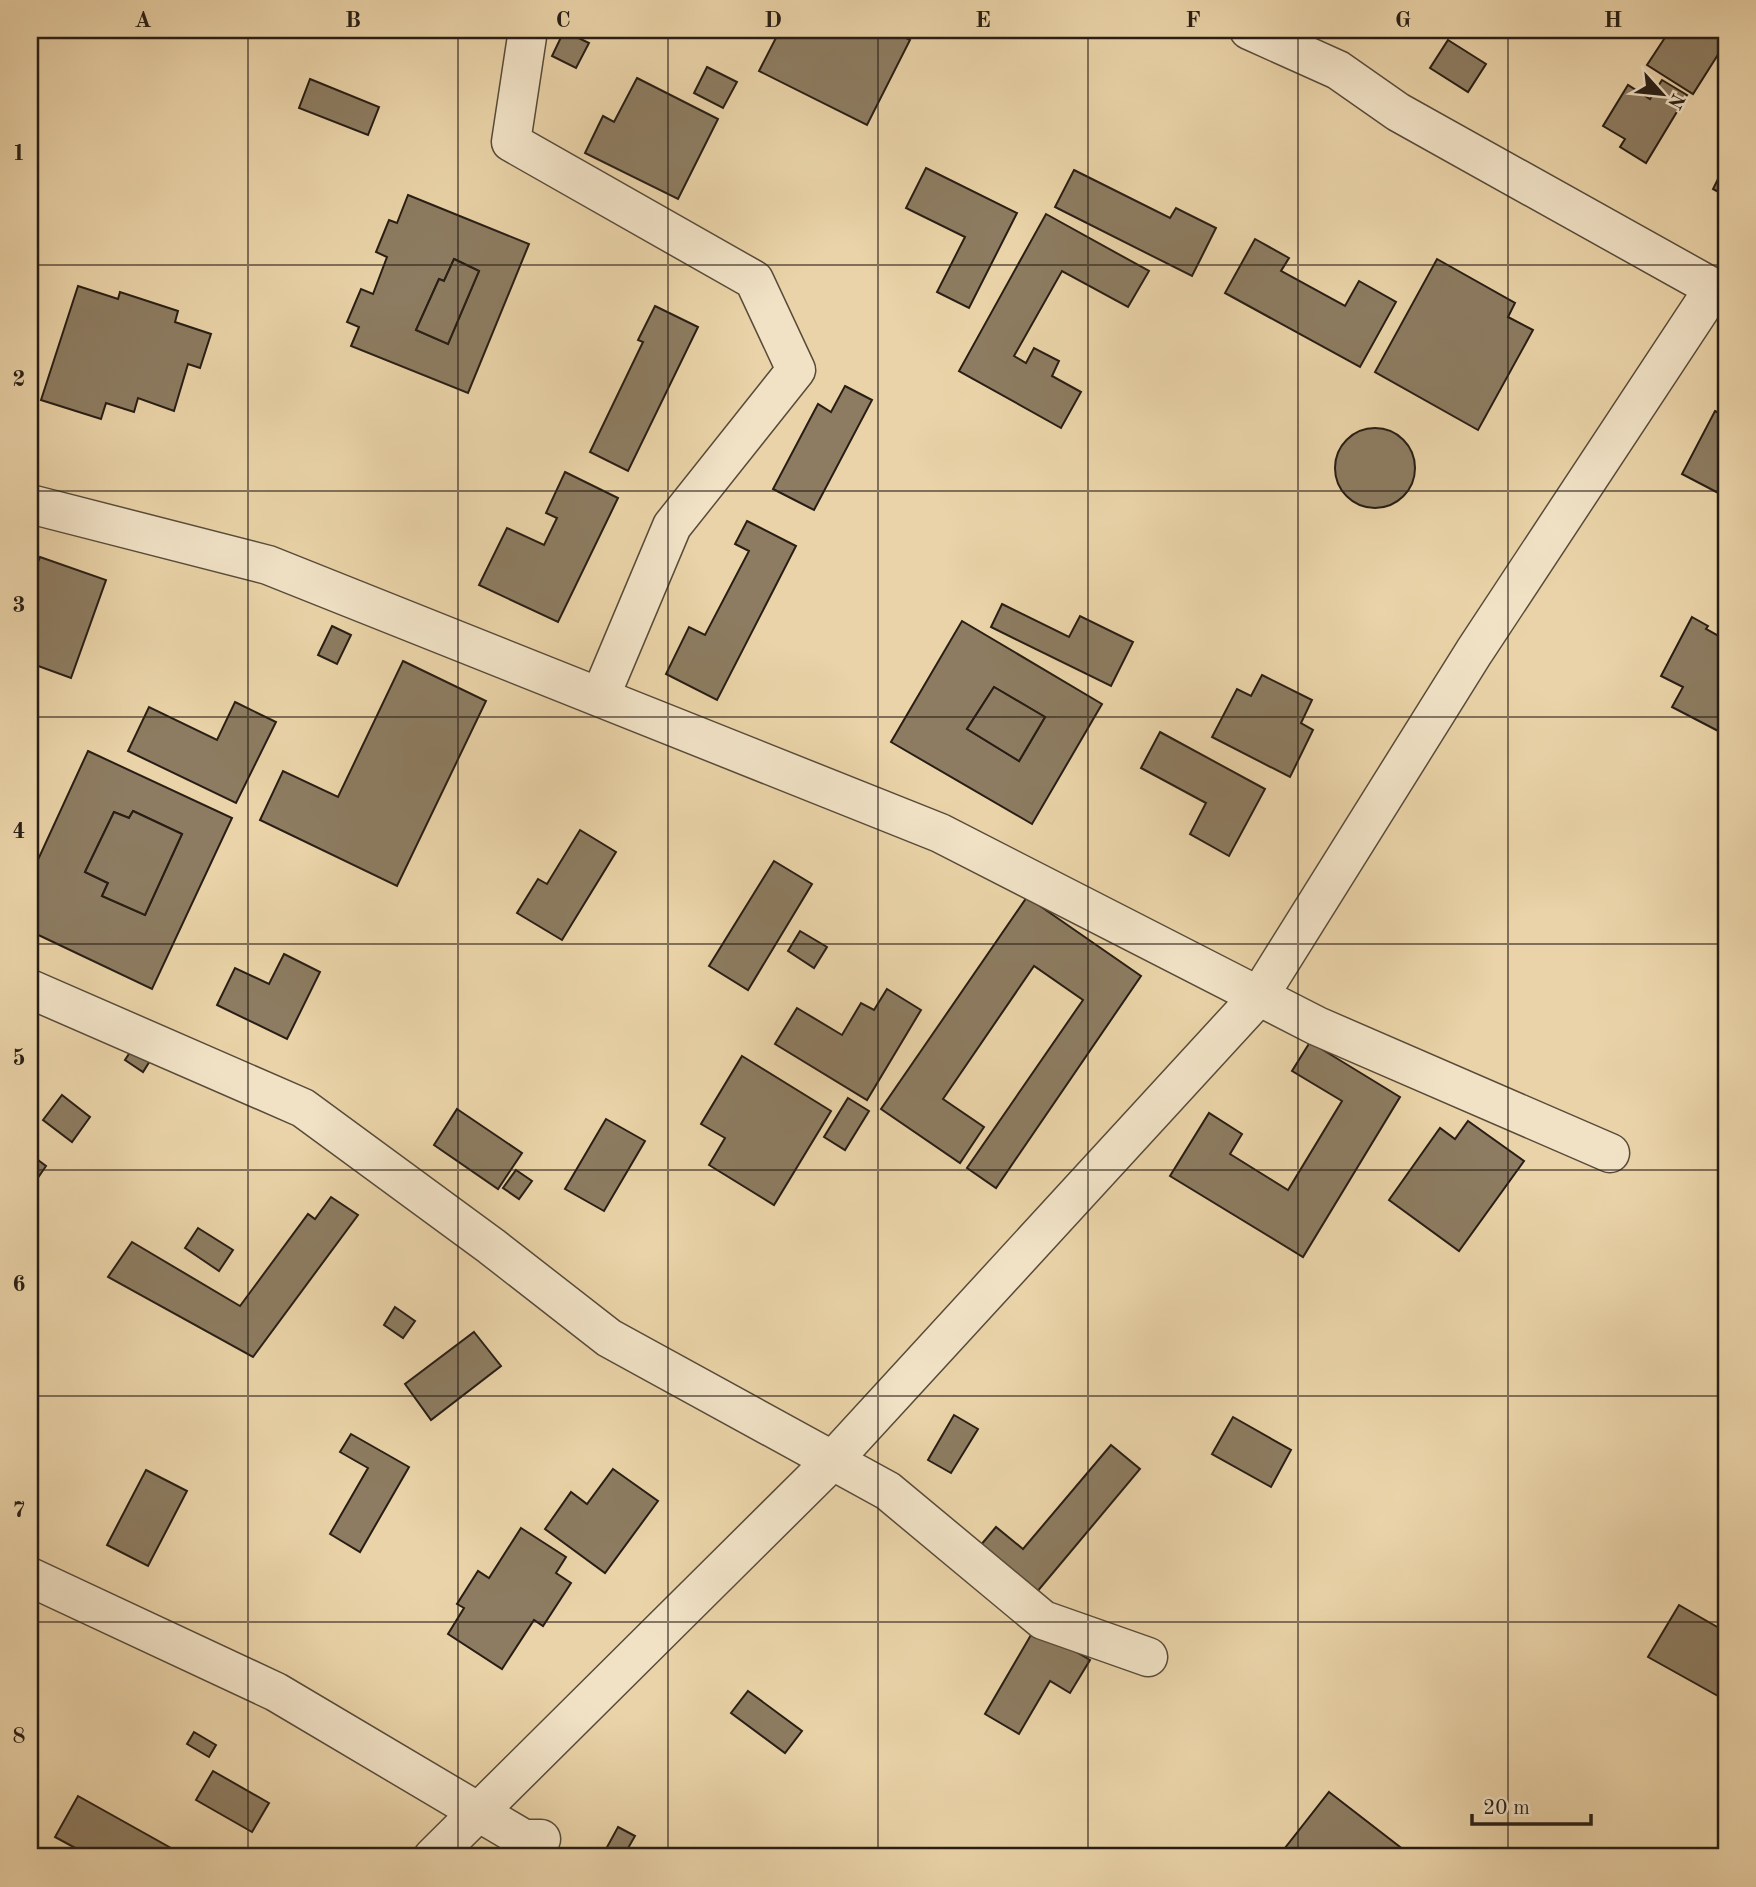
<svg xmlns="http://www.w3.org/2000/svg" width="1756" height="1887" font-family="'Old Standard TT',serif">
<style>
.building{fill:#8d7c61;stroke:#281e15;stroke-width:2;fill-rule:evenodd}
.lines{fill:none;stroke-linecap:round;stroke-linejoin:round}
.minor-casing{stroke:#584b3a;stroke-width:41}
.minor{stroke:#f1e2c6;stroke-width:38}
.grid{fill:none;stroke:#281e15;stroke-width:2;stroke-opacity:0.55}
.neatline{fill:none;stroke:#281e15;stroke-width:2.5}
.grid-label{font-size:23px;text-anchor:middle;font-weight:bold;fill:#281e15}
</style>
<rect width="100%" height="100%" fill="#ead3a8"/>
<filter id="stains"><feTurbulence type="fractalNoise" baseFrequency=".00286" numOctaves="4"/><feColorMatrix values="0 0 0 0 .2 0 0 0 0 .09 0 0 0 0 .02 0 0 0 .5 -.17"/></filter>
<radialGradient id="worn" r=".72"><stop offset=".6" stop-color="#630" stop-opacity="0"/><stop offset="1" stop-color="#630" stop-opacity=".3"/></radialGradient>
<g class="building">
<path d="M780 30H891L910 40 867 125 759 71Z"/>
<path d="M1670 30H1722L1726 32V42L1693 94 1647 65Z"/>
<path d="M564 31 589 43 576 68 552 56Z"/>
<path d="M1448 40 1486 64 1468 92 1430 68Z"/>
<path d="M707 67 737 82 723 108 694 93Z"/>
<path d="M637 78 718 119 678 199 585 153 603 116 614 122Z"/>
<path d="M310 79 379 107 368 135 299 108Z"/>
<path d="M1662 80 1687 95 1646 163 1620 147 1625 139 1603 126 1628 85 1650 99Z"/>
<path d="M1726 163V196L1713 189Z"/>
<path d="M926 168 1017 213 969 308 937 292 965 237 906 208Z"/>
<path d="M1074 170 1170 218 1176 208 1216 228 1192 276 1055 207Z"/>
<path d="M408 195 529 244 468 393 351 346 359 327 347 322 361 289 373 294 387 257 376 252 389 220 397 223ZM454 259 479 271 448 344 416 330 439 279 444 281Z"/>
<path d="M1046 214 1149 271 1128 307 1062 271 1014 356 1026 363 1034 348 1059 361 1052 376 1081 392 1061 428 959 371Z"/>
<path d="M1255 239 1289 258 1281 271 1345 306 1359 281 1396 302 1360 367 1225 293Z"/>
<path d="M454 259 479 271 448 344 416 330 439 279 444 281Z"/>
<path d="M1437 259 1515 303 1508 317 1533 330 1478 430 1375 372Z"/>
<path d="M78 286 118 299 120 292 178 311 175 322 211 334 200 368 188 364 174 411 138 398 134 412 106 403 101 419 41 400Z"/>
<path d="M655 306 698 327 628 471 590 452 643 342 638 340Z"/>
<path d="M845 386 872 400 814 510 773 489 818 404 831 412Z"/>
<path d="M1715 411 1726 417V497L1682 474Z"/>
<circle cx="1375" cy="468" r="40"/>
<path d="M565 472 618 498 558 622 479 585 507 528 544 545 557 518 546 513Z"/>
<path d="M747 521 796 546 717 700 666 674 689 627 705 635 749 551 735 544Z"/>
<path d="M40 557 106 580 71 678 30 663V580Z"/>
<path d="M1002 604 1069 637 1080 616 1133 642 1111 686 991 627Z"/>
<path d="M1692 617 1708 626 1706 629 1726 640V729L1724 734 1672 707 1683 687 1661 676Z"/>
<path d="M962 621 1102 704 1032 824 891 742ZM994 687 1045 717 1019 761 967 729Z"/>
<path d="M332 626 351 635 337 664 318 655Z"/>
<path d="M403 661 486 701 397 886 260 820 283 771 338 797Z"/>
<path d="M1262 675 1312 700 1301 723 1313 730 1290 777 1212 737 1237 689 1251 696Z"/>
<path d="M994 687 1045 717 1019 761 967 729Z"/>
<path d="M235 702 276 722 236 803 128 751 149 707 217 740Z"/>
<path d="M1160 732 1265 789 1229 856 1190 834 1206 803 1141 768Z"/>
<path d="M88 751 232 818 152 989 30 931V877ZM133 811 182 834 145 915 102 896 108 883 85 872 114 812 129 818Z"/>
<path d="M133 811 182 834 145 915 102 896 108 883 85 872 114 812 129 818Z"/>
<path d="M580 830 616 852 562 940 517 913 538 879 547 884Z"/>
<path d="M774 861 812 884 748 990 709 966Z"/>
<path d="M1027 897 1141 976 996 1188 967 1168 1083 1000 1034 966 943 1099 984 1127 960 1163 881 1109Z"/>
<path d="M800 931 827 947 814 968 788 951Z"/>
<path d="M284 954 320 972 287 1039 217 1005 235 968 269 984Z"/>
<path d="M887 989 921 1010 867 1100 775 1044 797 1008 842 1035 861 1003 874 1010Z"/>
<path d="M30 1013 36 1014 31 1041H30Z"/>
<path d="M140 1037 158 1048 143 1072 125 1060Z"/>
<path d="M1310 1042 1400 1097 1303 1257 1170 1176 1209 1113 1242 1134 1230 1154 1288 1190 1342 1101 1292 1071Z"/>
<path d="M742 1056 831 1111 774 1205 709 1165 725 1138 701 1124Z"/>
<path d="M62 1095 90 1117 72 1142 43 1120Z"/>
<path d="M848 1098 869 1111 845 1150 824 1137Z"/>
<path d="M457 1109 522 1153 498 1189 434 1145Z"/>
<path d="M606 1119 645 1141 604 1211 565 1189Z"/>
<path d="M1468 1121 1524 1161 1459 1251 1389 1200 1440 1128 1455 1139Z"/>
<path d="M30 1154 46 1166 35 1182 30 1178Z"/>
<path d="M516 1170 532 1181 519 1199 503 1188Z"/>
<path d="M331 1197 358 1215 253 1357 108 1277 132 1242 240 1306 308 1214 315 1219Z"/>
<path d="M198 1228 233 1250 219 1271 185 1248Z"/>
<path d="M395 1307 415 1321 403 1338 384 1325Z"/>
<path d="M474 1332 501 1366 431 1420 405 1384Z"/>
<path d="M954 1415 978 1429 951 1473 928 1460Z"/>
<path d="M1233 1417 1291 1450 1271 1487 1212 1454Z"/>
<path d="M351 1434 409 1467 360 1552 330 1534 368 1468 340 1452Z"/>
<path d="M1111 1445 1140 1469 1031 1599 975 1552 996 1527 1023 1549Z"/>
<path d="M613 1469 658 1501 605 1573 545 1529 571 1492 587 1504Z"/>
<path d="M146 1470 187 1491 148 1566 107 1545Z"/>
<path d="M521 1528 566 1557 556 1573 571 1583 543 1626 534 1620 502 1669 448 1634 464 1608 457 1604 478 1571 489 1578Z"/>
<path d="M1679 1605 1726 1632V1682L1718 1696 1648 1657Z"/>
<path d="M1035 1628 1090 1660 1070 1693 1050 1681 1019 1734 985 1714Z"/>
<path d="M748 1691 802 1731 785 1753 731 1713Z"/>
<path d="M194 1732 216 1745 209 1757 187 1744Z"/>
<path d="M213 1771 269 1803 252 1832 196 1800Z"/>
<path d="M1329 1792 1413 1857H1286L1281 1853Z"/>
<path d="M78 1796 187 1857H92L55 1837Z"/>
<path d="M618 1827 635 1836 623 1857 606 1849Z"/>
</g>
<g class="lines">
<g class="minor-casing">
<g id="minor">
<path d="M528 30 511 142 754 280 796 370 672 526 600 697"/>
<path d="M1249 30 1338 70 1398 112 1726 295"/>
<path d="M30 504 268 565 940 833 1317 1026 1610 1153"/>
<path d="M30 989 303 1108 491 1246 609 1338 888 1491 1043 1620 1148 1657"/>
<path d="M30 1577 276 1692 524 1839H541"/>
<path d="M433 1857 832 1461 1259 996 1474 652 1714 288"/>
</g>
</g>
<use href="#minor" class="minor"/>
</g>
<path class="grid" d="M248 30V1857M458 30V1857M668 30V1857M878 30V1857M1088 30V1857M1298 30V1857M1508 30V1857M30 265H1726M30 491H1726M30 717H1726M30 944H1726M30 1170H1726M30 1396H1726M30 1622H1726"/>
<rect width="1756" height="1887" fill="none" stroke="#ead3a8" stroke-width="77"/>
<g transform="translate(1662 94) rotate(117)" stroke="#f1e2c6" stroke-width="5" paint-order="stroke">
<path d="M0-5L12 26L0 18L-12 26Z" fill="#281e15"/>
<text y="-10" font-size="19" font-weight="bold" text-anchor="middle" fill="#281e15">N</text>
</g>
<path d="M1472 1814v10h119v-10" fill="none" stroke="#281e15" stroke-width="3.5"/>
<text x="1483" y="1814" font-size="21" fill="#281e15" stroke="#f1e2c6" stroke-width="5" paint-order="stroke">20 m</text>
<rect x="38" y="38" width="1680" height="1810" class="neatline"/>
<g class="grid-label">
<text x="143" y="27">A</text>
<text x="353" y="27">B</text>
<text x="563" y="27">C</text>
<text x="773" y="27">D</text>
<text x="983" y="27">E</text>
<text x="1193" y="27">F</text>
<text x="1403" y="27">G</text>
<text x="1613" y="27">H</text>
<text x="19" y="160">1</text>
<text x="19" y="386">2</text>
<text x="19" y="612">3</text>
<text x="19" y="838">4</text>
<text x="19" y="1065">5</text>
<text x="19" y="1291">6</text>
<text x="19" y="1517">7</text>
<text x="19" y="1743">8</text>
</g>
<rect width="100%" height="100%" filter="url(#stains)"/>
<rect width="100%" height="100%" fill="url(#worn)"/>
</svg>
